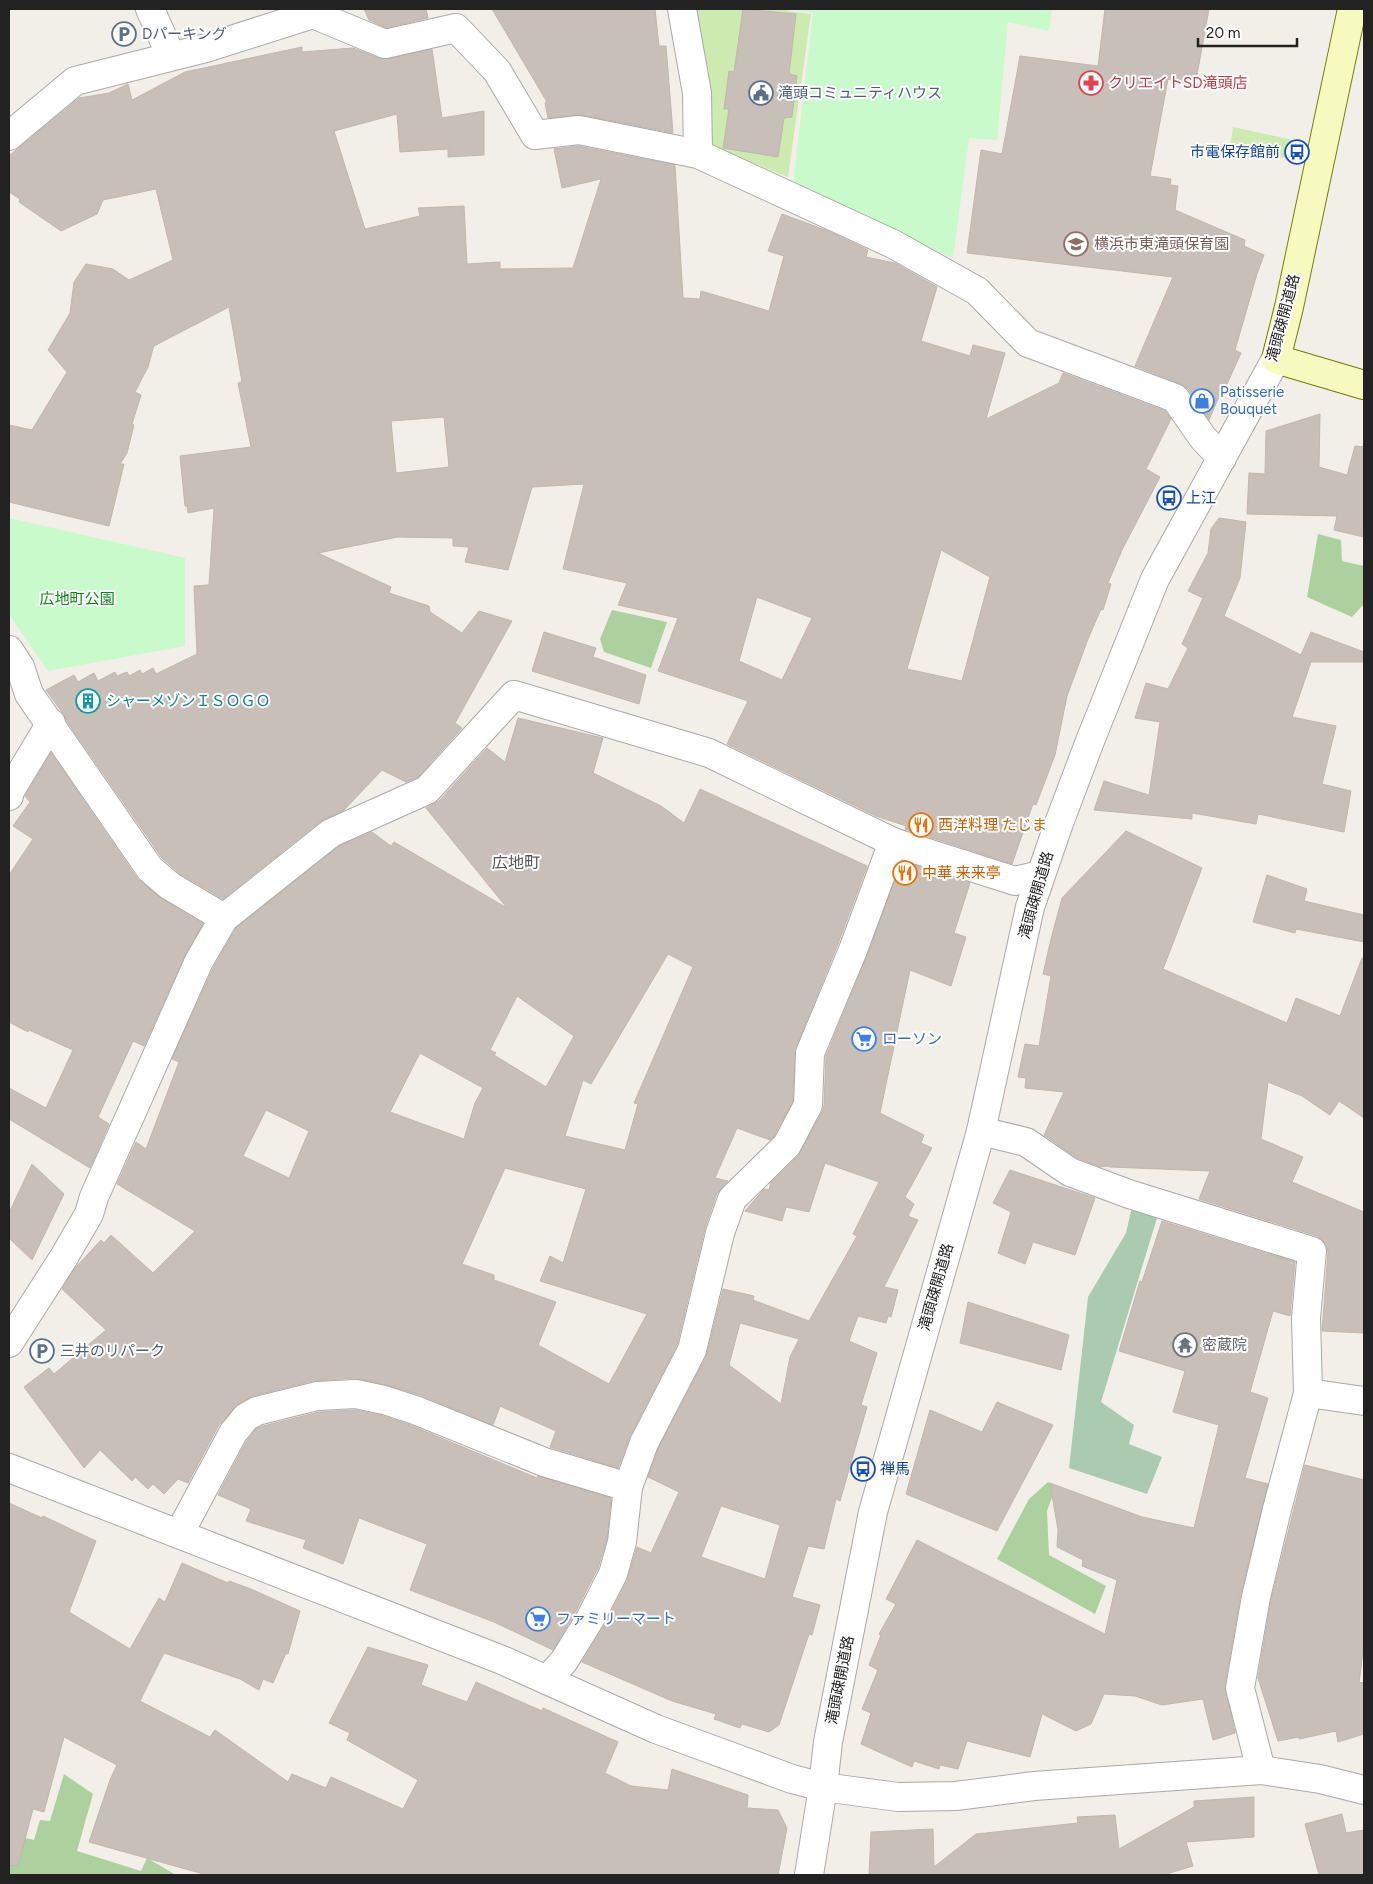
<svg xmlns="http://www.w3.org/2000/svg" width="1373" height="1884" font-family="Figtree,'Noto Sans JP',sans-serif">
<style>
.grass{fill:#cdebb0}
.forest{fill:#add19e}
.cemetery{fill:#aacbaf}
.park{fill:#c8facc}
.building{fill:#c7bfb8;stroke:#c4b6ab;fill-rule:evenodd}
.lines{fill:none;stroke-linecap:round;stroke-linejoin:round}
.street-casing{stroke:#a9a9a9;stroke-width:30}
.secondary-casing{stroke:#707d05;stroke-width:30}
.street{stroke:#fff;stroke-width:28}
.secondary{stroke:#f7fabf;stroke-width:28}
.labels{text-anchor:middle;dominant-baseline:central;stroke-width:4;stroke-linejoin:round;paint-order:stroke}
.service-label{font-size:15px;fill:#4e5e75;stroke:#fff;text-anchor:start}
.health-label{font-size:15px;fill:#be3a42;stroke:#fff;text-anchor:start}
.transit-label{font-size:15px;fill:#164399;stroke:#fff;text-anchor:start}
.education-label{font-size:15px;fill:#785e54;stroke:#fff;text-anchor:start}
.street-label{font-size:15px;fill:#222;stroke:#fff}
.shop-label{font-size:15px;fill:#366cbe;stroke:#fff;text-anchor:start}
.park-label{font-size:15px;fill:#0c8416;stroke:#fff}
.culture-label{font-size:15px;fill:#0d838f;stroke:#fff;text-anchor:start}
.food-label{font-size:15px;fill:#c56008;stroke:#fff;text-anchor:start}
.worship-label{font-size:15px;fill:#5b616d;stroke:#fff;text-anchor:start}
.neighbourhood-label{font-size:16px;fill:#555;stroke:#fff}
</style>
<rect width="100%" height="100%" fill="#f2efe9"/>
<g class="grass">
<path d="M688 9H776L811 14 788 177 706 144Z"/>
<path d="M1233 127 1293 140 1289 159 1230 146Z"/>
</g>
<g class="forest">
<path d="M1318 534 1341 540 1342 561 1364 566V607L1362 606 1352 617 1307 597Z"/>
<path d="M612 610 667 622 651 668 604 652 600 639Z"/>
<path d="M1048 1482 1056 1487 1047 1511 1049 1555 1106 1586 1095 1614 997 1559 1029 1499Z"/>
<path d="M64 1774 93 1794 77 1851 141 1871 147 1858 176 1875H9V1834L34 1840 40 1820 50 1821Z"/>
</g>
<path class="cemetery" d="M1132 1207 1157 1218 1101 1402 1134 1425 1129 1444 1162 1457 1147 1494 1069 1468 1088 1297 1126 1233Z"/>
<g class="park">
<path d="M790 9H1052L1049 31 1008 22 997 140 969 138 953 258 793 184 813 13Z"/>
<path d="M9 518 185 558V646L48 671 9 614Z"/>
</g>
<g class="building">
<path d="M364 9H426L428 18 386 28 369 20Z"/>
<path d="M492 9H655L659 46H666L673 133 582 115 548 118 545 103 547 102Z"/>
<path d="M743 9 796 14 789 74 797 76 792 117 784 118 778 157 723 148 729 109H724L729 71 734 72Z"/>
<path d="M1105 9H1209L1195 86 1168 79 1150 176 1171 179 1170 185 1178 186 1175 210 1245 240 1244 246 1264 255 1257 274 1235 350 1241 353 1223 393 1221 392 1209 420 1188 389 1181 384 1135 366 1173 277 967 253 981 150 1002 154 1020 56 1098 66Z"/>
<path d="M302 47V52L353 48 379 58 388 59 432 49 442 118 484 111V155L448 157V149L400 152 397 114 334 131 365 229 420 216 418 208 464 206 467 264 500 262V269L573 268 601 179 562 188 554 149 578 146 675 165 683 298 700 299 701 291 769 311 784 256 768 251 782 214 828 231 868 250 866 257 895 263 937 287 921 341 970 356 973 345 1005 353 986 419 1059 383 1063 373 1165 411 1171 419 1146 469 1160 477 1122 550 1108 583 1111 584 1103 610 1101 609 1088 639 1067 696 1055 755 1036 805 1033 804 1012 864 905 829 906 826 876 816 727 744 748 701 658 671 678 618 618 605 627 583 563 569 584 484 532 487 508 570 465 562 469 547 453 546V538L398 537 318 553 391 587 389 593 429 606 430 612 462 633 479 611 512 621 455 723 462 728 418 777 406 782 382 770 344 810 321 821 223 899 179 873 162 858 66 720 64 715 46 690 74 675 78 682 94 673 98 681 115 672 117 676 127 672 129 676 140 670 142 674 153 668 156 674 197 654 194 586 209 585 214 508 188 513 187 506H185L180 456 251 447 238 383 242 382 229 307 154 346V345L148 367 135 392 141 395 132 424 134 425 127 453 120 464H124L109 526 9 502V425L32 430 67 372 48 350 70 313 74 282 86 264 113 269 129 280 173 260 156 189 103 200 97 214 61 231 19 202 20 199 9 192V156L79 98 109 93 128 84 132 100 185 72ZM444 417 449 467 396 473 391 421ZM941 550 990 577 962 681 907 669ZM757 597 812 618 782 680 739 661Z"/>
<path d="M1320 414 1319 467 1347 475 1355 446 1364 447V537L1334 530 1337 516 1247 514 1249 473 1265 474 1266 431Z"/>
<path d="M1219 518 1246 522 1240 578 1224 616 1301 655 1311 632 1364 652V662H1311L1292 717 1336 726 1322 784 1351 791 1344 832 1258 814 1256 824 1192 813V819L1094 810 1104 781 1149 795 1160 722 1135 718 1146 683 1168 689 1188 648 1182 644 1203 598 1188 591 1208 553 1211 529Z"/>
<path d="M544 632 596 648 593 657 646 675 639 704 532 671Z"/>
<path d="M518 718 603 738 593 773 661 806 684 823 700 789 867 866 838 944 796 1047 793 1101 774 1136 770 1140 737 1128 715 1178 728 1181 717 1193 705 1228 677 1345 630 1436 618 1468 550 1447 556 1431 500 1406 493 1425 420 1395 387 1385 355 1378 313 1381 253 1396 239 1403 219 1425 188 1483 178 1479 164 1494 153 1484 148 1489 135 1477 132 1481 100 1450 84 1468 24 1387 49 1368 54 1374 106 1330 62 1289 75 1268 101 1240 104 1243 111 1235 153 1273 195 1231 117 1184 136 1142 146 1149 179 1062 172 1059 213 968 236 928 339 846 372 832 391 846 394 842 507 908 426 808 439 801 487 748 505 762ZM668 954 693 967 634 1103 638 1104 625 1150 565 1136 583 1080 591 1084ZM517 996 574 1036 546 1087 494 1055 496 1053 490 1050ZM420 1053 483 1088 475 1103 464 1139 390 1112ZM266 1110 309 1131 289 1178 243 1156ZM505 1168 586 1189 563 1263 550 1256 540 1281 647 1314 609 1384 538 1345 556 1302 494 1280V1275L462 1264Z"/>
<path d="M51 753 137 878 162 899 203 924 185 955 144 1046 133 1041 98 1117 109 1124 90 1168 9 1119V1088L46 1108 73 1050 29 1030 28 1032 9 1022V875L33 839 13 826 30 802 25 796Z"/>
<path d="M1126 831 1202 868 1163 969 1287 1023 1296 998 1340 1016 1362 958H1364V1118L1339 1101 1330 1115 1302 1096 1268 1082 1261 1139 1303 1157 1292 1182 1364 1212V1333L1322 1331 1328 1252 1326 1245 1322 1239 1317 1236 1199 1199 1210 1171 1110 1167 1106 1166 1101 1167 1077 1158 1044 1135 1064 1092 1025 1088 1026 1078 1018 1077 1025 1044 1039 1046 1051 976 1043 974 1051 939 1062 898Z"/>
<path d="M902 861 970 883 954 933 966 937 951 986 910 970 880 1113 924 1135 921 1143 932 1148 905 1197 914 1204 908 1216 918 1220 884 1287 898 1290 891 1317 888 1316 886 1323 858 1316 849 1341 877 1353 861 1405 867 1407 840 1501 836 1499 824 1549 808 1546 792 1597 820 1605 812 1635 809 1634 779 1725 769 1732 742 1724 740 1728 714 1719 716 1714 672 1701 582 1662 604 1626 627 1581 637 1547 651 1553 679 1492 648 1477 658 1449 706 1357 723 1289 754 1296 753 1300 809 1321 857 1236 853 1234 879 1182 825 1163 809 1212 786 1207 782 1221 745 1211 764 1189 769 1190 771 1182 798 1156 822 1112 824 1106 826 1056 867 956ZM740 1323 799 1339 790 1357 781 1404 729 1365ZM721 1506 780 1525 765 1579 701 1557Z"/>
<path d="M1267 875 1307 889 1304 901 1364 915V942L1296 929 1295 933 1253 922Z"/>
<path d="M32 1164 64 1194 32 1260 9 1238V1213Z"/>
<path d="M1010 1170 1095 1198 1075 1255 1033 1242 1025 1264 998 1253 1011 1212 993 1203Z"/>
<path d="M1162 1221 1295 1262 1290 1316 1273 1311 1250 1392 1268 1398 1245 1478 1268 1484 1241 1593 1225 1685 1235 1733 1213 1740 1203 1699 1162 1705 1135 1696 1104 1694 1091 1724 1076 1731 1042 1714 1030 1757 967 1741 958 1769 940 1765 939 1769 914 1761 912 1767 861 1744 871 1713 862 1709 878 1670 869 1665 881 1635 879 1634 896 1604 886 1599 917 1540 1105 1634 1117 1580 1082 1566 1083 1560 1057 1547 1058 1530 1050 1483 1142 1517 1194 1528 1219 1425 1173 1412 1185 1371 1119 1351 1140 1281 1142 1282Z"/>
<path d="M968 1302 1069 1335 1061 1370 960 1343Z"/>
<path d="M997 1402 1053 1425 997 1531 906 1494 930 1410 982 1432Z"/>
<path d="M355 1410 380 1415 410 1425 537 1478 538 1476 611 1498 607 1539 598 1568 576 1611 553 1650 494 1622 410 1590 427 1544 359 1518 343 1564 303 1548 306 1540 246 1521 251 1509 218 1495 246 1442 256 1429 263 1426 319 1412Z"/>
<path d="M1305 1465 1364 1480V1643L1359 1683 1364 1682V1734L1338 1742 1336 1731 1299 1739V1737L1278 1741 1258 1678 1271 1600Z"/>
<path d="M9 1503 42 1518 43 1516 96 1541 69 1612 130 1649 159 1598 165 1602 182 1563 228 1583 229 1581 251 1589 300 1611 288 1654 286 1653 273 1683 263 1679 259 1690 240 1679 164 1653 140 1701 210 1737 215 1730 288 1782 292 1774 326 1788 331 1777 403 1809 418 1780 347 1740 350 1733 329 1723 368 1647 428 1665 421 1685 467 1702 476 1682 542 1711 543 1708 618 1742 605 1773 631 1786 668 1790 672 1769 748 1795 747 1808 778 1810 787 1828 778 1875H207L89 1842 110 1780 117 1765 64 1737 44 1812 33 1809 18 1866 9 1865Z"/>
<path d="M1254 1797V1837L1186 1842 1193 1866 1163 1875H869L871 1832 933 1829 934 1867 976 1834 1078 1823 1077 1817 1115 1815 1119 1849 1194 1807V1801Z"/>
<path d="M1342 1814 1346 1833 1364 1830V1875H1319L1305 1824Z"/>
</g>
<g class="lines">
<g class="street-casing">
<g id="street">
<path d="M150 9 171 56"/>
<path d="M682 9 697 93 698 154"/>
<path d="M9 136 75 81 206 48 313 14 385 44 456 28 497 71 535 135 579 130 698 154 893 244 977 291 1028 343 1175 398 1203 438 1222 458"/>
<path d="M9 650 20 667 29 694 150 869 170 886 224 918 331 833 427 790 514 695 709 753 893 842 1015 881 1040 875"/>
<path d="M9 796 10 791 51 723"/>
<path d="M981 1131 1026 1142 1070 1172 1129 1194 1312 1251 1306 1318 1308 1393 1277 1509 1256 1597 1240 1688 1261 1770"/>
<path d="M9 1343 64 1257 89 1214 94 1197 199 961 224 918"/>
<path d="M1308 1393 1364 1401"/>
<path d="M9 1468 502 1660 656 1729 792 1779 823 1787 898 1797 956 1796 1034 1786 1261 1770 1320 1779 1364 1790"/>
<path d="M179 1534 233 1433 246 1417 257 1411 317 1396 356 1394 384 1400 415 1410 544 1462 628 1487"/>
<path d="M547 1680 564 1661 590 1619 613 1574 622 1542 628 1487 644 1443 692 1350 720 1233 732 1199 787 1145 808 1105 810 1053 853 950 893 842"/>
<path d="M809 1875 823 1787 828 1742 873 1512 981 1131 1030 907 1059 823 1090 741 1155 579 1276 359"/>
</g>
</g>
<g class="secondary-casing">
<path id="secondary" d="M1352 9 1289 307 1276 359 1364 385"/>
</g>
<use href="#street" class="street"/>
<use href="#secondary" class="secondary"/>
</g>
<defs>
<g id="parking-ring" transform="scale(1.25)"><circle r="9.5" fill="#fff" stroke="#5c6f8a" stroke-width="1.5"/><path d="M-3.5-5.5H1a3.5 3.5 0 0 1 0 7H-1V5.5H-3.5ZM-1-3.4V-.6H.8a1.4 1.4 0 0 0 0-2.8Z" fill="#5c6f8a"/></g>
<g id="pharmacy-ring" transform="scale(1.25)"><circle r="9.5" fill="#fff" stroke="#e0444e" stroke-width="1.5"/><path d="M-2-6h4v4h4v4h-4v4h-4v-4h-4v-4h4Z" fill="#e0444e"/></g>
<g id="civic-ring" transform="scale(1.25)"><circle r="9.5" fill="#fff" stroke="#5c6f8a" stroke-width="1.5"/><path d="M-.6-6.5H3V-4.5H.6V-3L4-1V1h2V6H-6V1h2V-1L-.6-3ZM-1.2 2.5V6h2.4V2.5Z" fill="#5c6f8a"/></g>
<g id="bus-ring" transform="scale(1.25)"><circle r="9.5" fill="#fff" stroke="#1a4fb4" stroke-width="1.5"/><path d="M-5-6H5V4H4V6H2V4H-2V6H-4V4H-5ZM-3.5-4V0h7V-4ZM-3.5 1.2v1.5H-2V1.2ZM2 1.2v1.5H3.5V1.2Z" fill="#1a4fb4"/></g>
<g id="school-ring" transform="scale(1.25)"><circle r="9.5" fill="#fff" stroke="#8d6e63" stroke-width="1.5"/><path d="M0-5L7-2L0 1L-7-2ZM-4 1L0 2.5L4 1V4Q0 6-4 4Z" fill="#8d6e63"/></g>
<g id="shop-ring" transform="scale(1.25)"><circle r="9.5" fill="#fff" stroke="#3f7fe0" stroke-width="1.5"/><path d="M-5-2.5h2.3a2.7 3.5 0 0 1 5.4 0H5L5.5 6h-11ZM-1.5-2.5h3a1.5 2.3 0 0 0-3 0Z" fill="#3f7fe0"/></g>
<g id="building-ring" transform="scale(1.25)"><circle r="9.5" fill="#fff" stroke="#0f9aa8" stroke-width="1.5"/><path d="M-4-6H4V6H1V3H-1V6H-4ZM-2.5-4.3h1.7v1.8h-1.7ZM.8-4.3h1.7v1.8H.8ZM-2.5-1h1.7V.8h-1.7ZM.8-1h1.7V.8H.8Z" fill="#0f9aa8"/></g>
<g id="restaurant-ring" transform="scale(1.25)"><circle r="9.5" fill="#fff" stroke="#e8710a" stroke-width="1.5"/><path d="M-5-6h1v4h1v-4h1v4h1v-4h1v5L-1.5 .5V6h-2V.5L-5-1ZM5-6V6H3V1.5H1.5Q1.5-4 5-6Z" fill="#e8710a"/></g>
<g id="supermarket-ring" transform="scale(1.25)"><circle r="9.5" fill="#fff" stroke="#3f7fe0" stroke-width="1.5"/><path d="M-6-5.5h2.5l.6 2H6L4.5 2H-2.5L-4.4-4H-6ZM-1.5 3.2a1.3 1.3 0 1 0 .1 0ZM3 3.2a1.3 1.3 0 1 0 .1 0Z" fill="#3f7fe0"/></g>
<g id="temple-ring" transform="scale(1.25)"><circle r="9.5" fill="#fff" stroke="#6b7280" stroke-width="1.5"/><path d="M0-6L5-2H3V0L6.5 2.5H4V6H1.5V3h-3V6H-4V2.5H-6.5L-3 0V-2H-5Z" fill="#6b7280"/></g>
</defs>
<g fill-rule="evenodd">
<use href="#parking-ring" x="124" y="34"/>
<use href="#pharmacy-ring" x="1091" y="83"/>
<use href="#civic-ring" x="761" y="93"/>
<use href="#bus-ring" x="1297" y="152"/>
<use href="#school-ring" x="1076" y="244"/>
<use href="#shop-ring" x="1202" y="401"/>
<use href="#bus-ring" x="1169" y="498"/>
<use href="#building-ring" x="88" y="701"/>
<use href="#restaurant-ring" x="921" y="825"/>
<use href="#restaurant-ring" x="905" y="873"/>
<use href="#supermarket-ring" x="864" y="1039"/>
<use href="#temple-ring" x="1185" y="1345"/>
<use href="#parking-ring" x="42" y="1351"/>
<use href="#bus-ring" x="863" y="1469"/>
<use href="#supermarket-ring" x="538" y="1619"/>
</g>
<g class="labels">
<g class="service-label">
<text x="142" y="34">Dパーキング</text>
<text x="778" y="93">滝頭コミュニティハウス</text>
<text x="60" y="1351">三井のリパーク</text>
</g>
<g class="health-label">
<text x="1108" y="83">クリエイトSD滝頭店</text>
</g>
<g class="transit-label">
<text x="1280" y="152" text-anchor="end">市電保存館前</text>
<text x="1186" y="498">上江</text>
<text x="880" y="1469">禅馬</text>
</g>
<g class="education-label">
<text x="1094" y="244">横浜市東滝頭保育園</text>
</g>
<g class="street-label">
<text transform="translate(1283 318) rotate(-75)">滝頭疎開道路</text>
<text transform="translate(1036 895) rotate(-74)">滝頭疎開道路</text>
<text transform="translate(936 1287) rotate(-74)">滝頭疎開道路</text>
<text transform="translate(840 1680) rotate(-79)">滝頭疎開道路</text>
</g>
<g class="shop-label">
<text x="1220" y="392">Patisserie<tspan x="1220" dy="17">Bouquet</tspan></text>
<text x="882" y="1039">ローソン</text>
<text x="556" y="1619">ファミリーマート</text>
</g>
<g class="park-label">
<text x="77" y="599">広地町公園</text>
</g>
<g class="culture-label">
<text x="106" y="701">シャーメゾンＩＳＯＧＯ</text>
</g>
<g class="food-label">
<text x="938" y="825">西洋料理 たじま</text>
<text x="922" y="873">中華 来来亭</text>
</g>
<g class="worship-label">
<text x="1202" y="1345">密蔵院</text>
</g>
<g class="neighbourhood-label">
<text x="516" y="862">広地町</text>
</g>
</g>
<rect width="1373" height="1884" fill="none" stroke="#222222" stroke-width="20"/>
<path d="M1198 38v8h99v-8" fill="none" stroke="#222222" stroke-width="2.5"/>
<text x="1206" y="38" font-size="15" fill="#222222" stroke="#ffffff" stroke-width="4" paint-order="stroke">20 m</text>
</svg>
